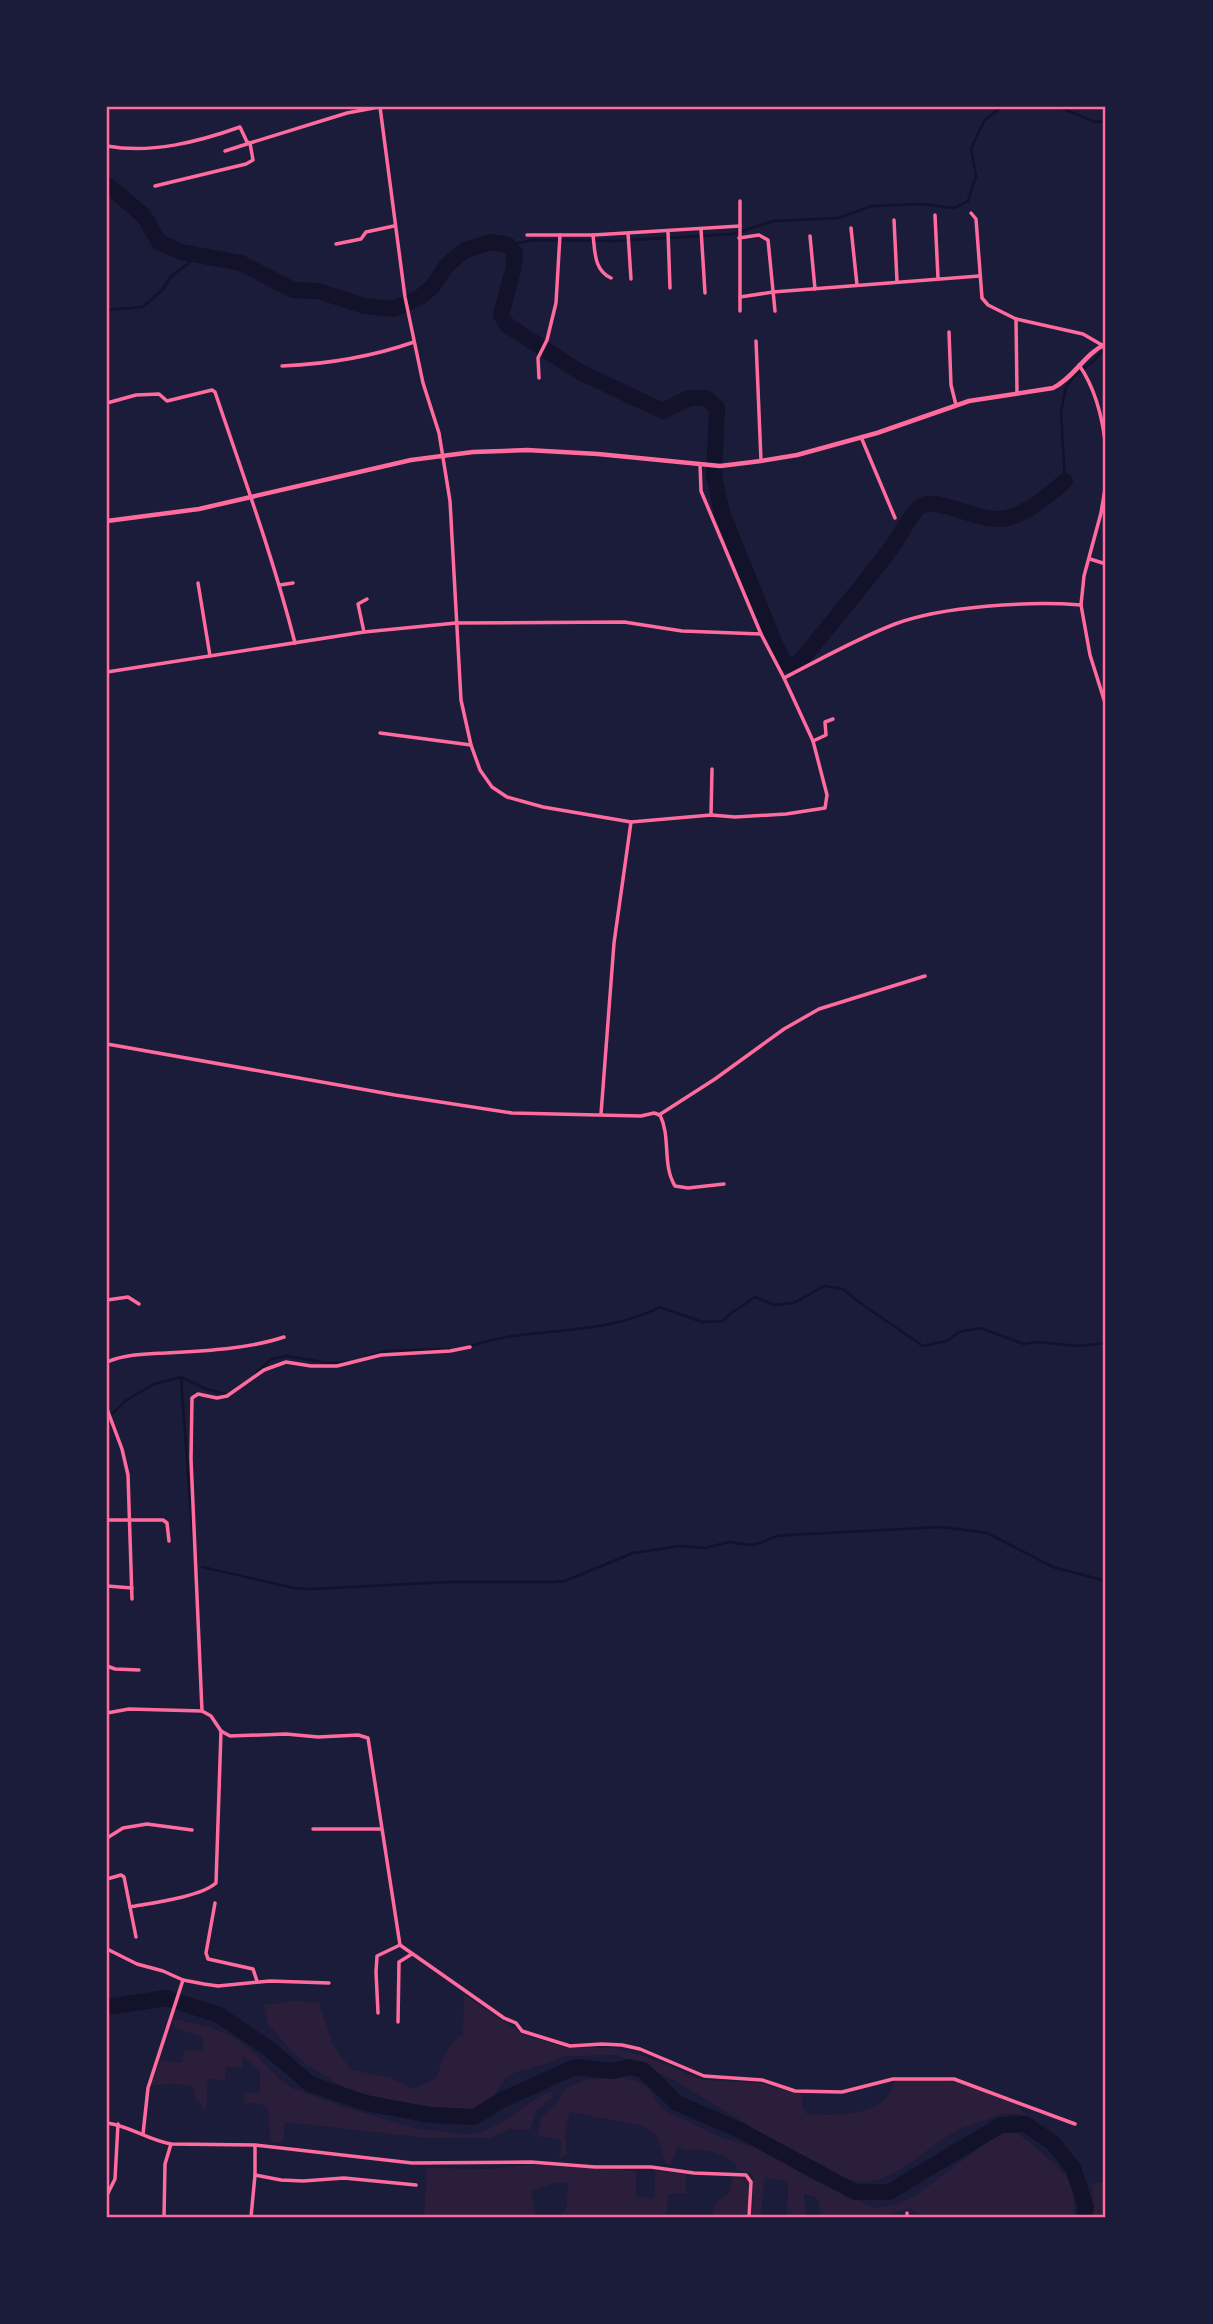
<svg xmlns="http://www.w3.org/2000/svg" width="1213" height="2324" font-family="Mulish,sans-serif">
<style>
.green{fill:#2a1e3b}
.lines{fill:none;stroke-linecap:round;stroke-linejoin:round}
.stream{stroke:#12122b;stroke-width:2.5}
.river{stroke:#12122b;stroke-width:16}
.minor{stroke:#ff6b9d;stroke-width:3.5}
.tertiary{stroke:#ff6b9d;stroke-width:4.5}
.neatline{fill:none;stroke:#ff6b9d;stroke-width:2.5}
</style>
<rect width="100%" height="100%" fill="#1b1b3a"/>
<g class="green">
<path d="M464 1995 524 2035 567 2048H615L647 2057 700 2079 712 2081 761 2083 802 2095V2106L807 2114C829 2116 866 2116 883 2101 889 2096 892 2088 895 2081H949L964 2083 1017 2105 1027 2117C1006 2110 1001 2114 981 2122 973 2125 963 2127 956 2131 910 2157 885 2200 827 2173L677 2082 646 2066 617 2055 565 2056 549 2063 516 2072 505 2079 492 2098 477 2110 462 2113 408 2106 346 2089 307 2065 292 2052 268 2024 264 2005 294 2001 319 2003 333 2045 351 2070 389 2077 413 2089 436 2078C443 2061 446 2043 463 2035Z"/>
<path d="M175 2019 212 2028 232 2036 251 2050 281 2080 294 2089 346 2108 421 2130C438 2128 454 2135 471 2134 498 2131 521 2106 544 2094L552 2092 554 2096 536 2111 530 2130 509 2129 491 2138H428L285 2122 283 2143 270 2142 269 2110 259 2103H243L244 2093H260V2071L243 2056 242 2067H226L225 2080 208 2079 206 2111 196 2099 193 2087 178 2084 151 2085 160 2060 182 2063 184 2051H203V2037L176 2028 172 2021Z"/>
<path d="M623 2078 636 2081 647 2087 661 2108 672 2114 725 2139 762 2149 809 2178 861 2201 869 2206 878 2208 901 2203 915 2196 972 2153 1003 2132 1018 2134 1030 2142 1066 2175 1074 2188V2217H922L909 2208 889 2215V2217H820L819 2202 816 2197 804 2194 806 2217H787L788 2182 764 2177 761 2217H752L753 2176 750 2173 736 2170V2165C724 2152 706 2150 690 2149L688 2151 677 2147 671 2164H666L656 2134 644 2126 570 2112C564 2126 565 2140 567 2155L559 2160 562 2142 558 2139 537 2136 542 2116 555 2106 562 2092 568 2087 587 2079Z"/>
<path d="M529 2165 636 2171V2197L654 2198 655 2171 686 2174V2193L668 2194 667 2214 686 2215V2217H562V2213L566 2208 568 2186 566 2183 557 2182 531 2191 536 2217H424L427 2168 488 2169Z"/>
<path d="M733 2177 749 2180 747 2217H713L714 2205 729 2193Z"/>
<path d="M1092 2183H1106V2217H1091L1093 2205Z"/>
</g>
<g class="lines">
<g class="stream">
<path d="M1059 107 1095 122 1106 121"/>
<path d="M508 245 534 240 615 241 733 234 774 221 838 218 872 206 921 204 954 208 968 201 976 176 971 149 984 121 1001 107"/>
<path d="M107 310 143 307 163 289 171 276 200 255"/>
<path d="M1065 481 1061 412 1066 387 1073 377 1091 363 1106 348"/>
<path d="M470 1346C482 1343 494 1339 507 1337 557 1329 614 1331 660 1307L702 1322 723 1321 730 1314 755 1297 774 1305 794 1303 824 1286 843 1289 863 1305 923 1346 947 1341 959 1332 980 1328 1024 1344 1036 1342 1078 1346 1106 1343"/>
<path d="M366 1357 387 1351 450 1349"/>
<path d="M255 1375 271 1359 287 1356 328 1363 350 1362"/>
<path d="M181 1377 193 1542"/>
<path d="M107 1419 125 1401 154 1384 181 1377 204 1388 227 1395"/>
<path d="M202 1567 294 1588 311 1589 448 1582H554L565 1581 633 1553 680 1546 705 1548 729 1542 749 1545 760 1543 777 1536 788 1535 942 1527 987 1533 1053 1567 1106 1581"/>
</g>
<g class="river">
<path d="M107 185 144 216 159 242 181 252 241 263 293 290 318 291 364 306 394 309 420 297 433 286 447 265 465 250 491 242 508 245 515 253 513 270 501 315 507 325 580 372 663 411 689 398H706L717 408 714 476 722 513 775 644 784 662 795 667C827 629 859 590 889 551 897 541 911 514 919 507 937 494 980 525 1007 518 1028 513 1049 495 1065 481"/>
<path d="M107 2007 166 1998 219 2015 268 2048 310 2084 366 2103 431 2115 474 2117 502 2100 575 2067 612 2071 629 2067 643 2070 677 2103 739 2130 855 2192H889L1001 2125 1025 2124 1053 2143 1073 2168 1086 2207 1084 2217"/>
</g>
<g class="minor">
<path d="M380 107 405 297 423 383 439 433 450 501 461 700 471 745 480 770 492 787 507 797 543 807 631 822 711 815 735 817 786 814 825 808 827 795 813 741 784 678 761 634 701 491 700 464"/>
<path d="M1106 107V111"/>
<path d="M107 146C151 154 198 142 240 127L247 142 250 143 347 113 379 107"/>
<path d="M155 186 246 164 253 160 250 143 225 151"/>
<path d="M971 213 976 219 982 298 988 305 1016 319 1017 394"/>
<path d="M935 215 938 278"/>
<path d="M894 220 897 281"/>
<path d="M851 228 857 285"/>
<path d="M701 229 705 293"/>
<path d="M668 231 670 288"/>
<path d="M628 233 631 279"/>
<path d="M527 235H593L740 226"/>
<path d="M593 235C595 252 594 270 611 278"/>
<path d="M810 236 815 289"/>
<path d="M739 238 759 235 768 240 775 311"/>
<path d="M336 244 361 239 366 232 394 226"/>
<path d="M740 297 773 292 979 276"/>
<path d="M740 311V201"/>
<path d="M1016 319 1083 334 1102 345"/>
<path d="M949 332 951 385 956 405"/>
<path d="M756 341 761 461"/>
<path d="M1079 365C1096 389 1103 420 1106 449"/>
<path d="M282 366C328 364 371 357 414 342"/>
<path d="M539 378 538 358 547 340 556 303 560 235"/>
<path d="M107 403 136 395 159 394 167 401 212 390 215 392C243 475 273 557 295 643"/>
<path d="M861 437 895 518"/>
<path d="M1106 483 1101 513 1084 576 1081 605 1090 655 1106 706"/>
<path d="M1090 559 1106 564"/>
<path d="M198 583 210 656"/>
<path d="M280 585 293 583"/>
<path d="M364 632 358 604 367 599"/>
<path d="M107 672 364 632 456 623 624 622 682 631 761 634"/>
<path d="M784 678C821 659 856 639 895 624 943 606 1029 601 1081 605"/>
<path d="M380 733 471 745"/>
<path d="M813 741 826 735 825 722 833 719"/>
<path d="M711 815 712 769"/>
<path d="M107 1044 395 1095 512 1113 641 1116 654 1113 660 1115C671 1137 662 1165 675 1186L688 1188 724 1184"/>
<path d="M601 1114 614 943 631 822"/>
<path d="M659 1115 715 1079 784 1029 819 1009 925 976"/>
<path d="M107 1300 128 1297 139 1304"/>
<path d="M107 1362C126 1354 145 1354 165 1353 202 1351 249 1349 284 1337"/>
<path d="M107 1409 122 1449 128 1475 132 1599"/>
<path d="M107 1520H163L167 1523 169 1541"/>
<path d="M107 1586 132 1588"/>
<path d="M107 1666 115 1669 139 1670"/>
<path d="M202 1711 191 1459 192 1398 198 1394 217 1398 227 1396 264 1370 286 1362 311 1366H337L381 1355 450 1351 470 1347"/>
<path d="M107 1713 129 1709 202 1711 211 1716 221 1731 230 1736 286 1734 318 1737 358 1735 368 1738 400 1945 504 2018 516 2023 522 2031 570 2046 602 2044 622 2045 640 2049 704 2076 762 2080 795 2091 842 2092 893 2079H954L1075 2124"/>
<path d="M313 1829H381"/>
<path d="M107 1838 123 1828 147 1824 192 1830"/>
<path d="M107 1879 121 1875 124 1877 136 1937"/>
<path d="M215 1903 206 1953 208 1959 253 1969 257 1981"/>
<path d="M130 1907C152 1903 200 1897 216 1883L221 1731"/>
<path d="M107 1949 137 1964 163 1971 183 1980 204 1984 218 1986 270 1981 329 1983"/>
<path d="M378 2013 376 1972 377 1956 400 1945"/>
<path d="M398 2022 399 1962 412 1954"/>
<path d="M107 2123C130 2126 148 2140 171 2144L255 2145 412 2163 531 2162 595 2167H651L694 2173 746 2175 751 2182 749 2217"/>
<path d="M143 2134 148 2088 183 1980"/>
<path d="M255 2175 281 2180 303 2181 344 2178 416 2185"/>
<path d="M107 2195 115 2179 118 2124"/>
<path d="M113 2217H117"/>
<path d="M164 2217 165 2164 171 2144"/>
<path d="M251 2217 255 2175V2146"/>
<path d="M907 2217V2213"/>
</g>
<path class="tertiary" d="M107 521 199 509 411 460 473 452 527 450 598 454 720 466 761 461 797 455 877 433 969 401 1053 388C1074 378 1085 353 1106 344"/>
</g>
<rect width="1213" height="2324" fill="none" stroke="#1b1b3a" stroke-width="217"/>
<rect x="108" y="108" width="996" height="2108" class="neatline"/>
</svg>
